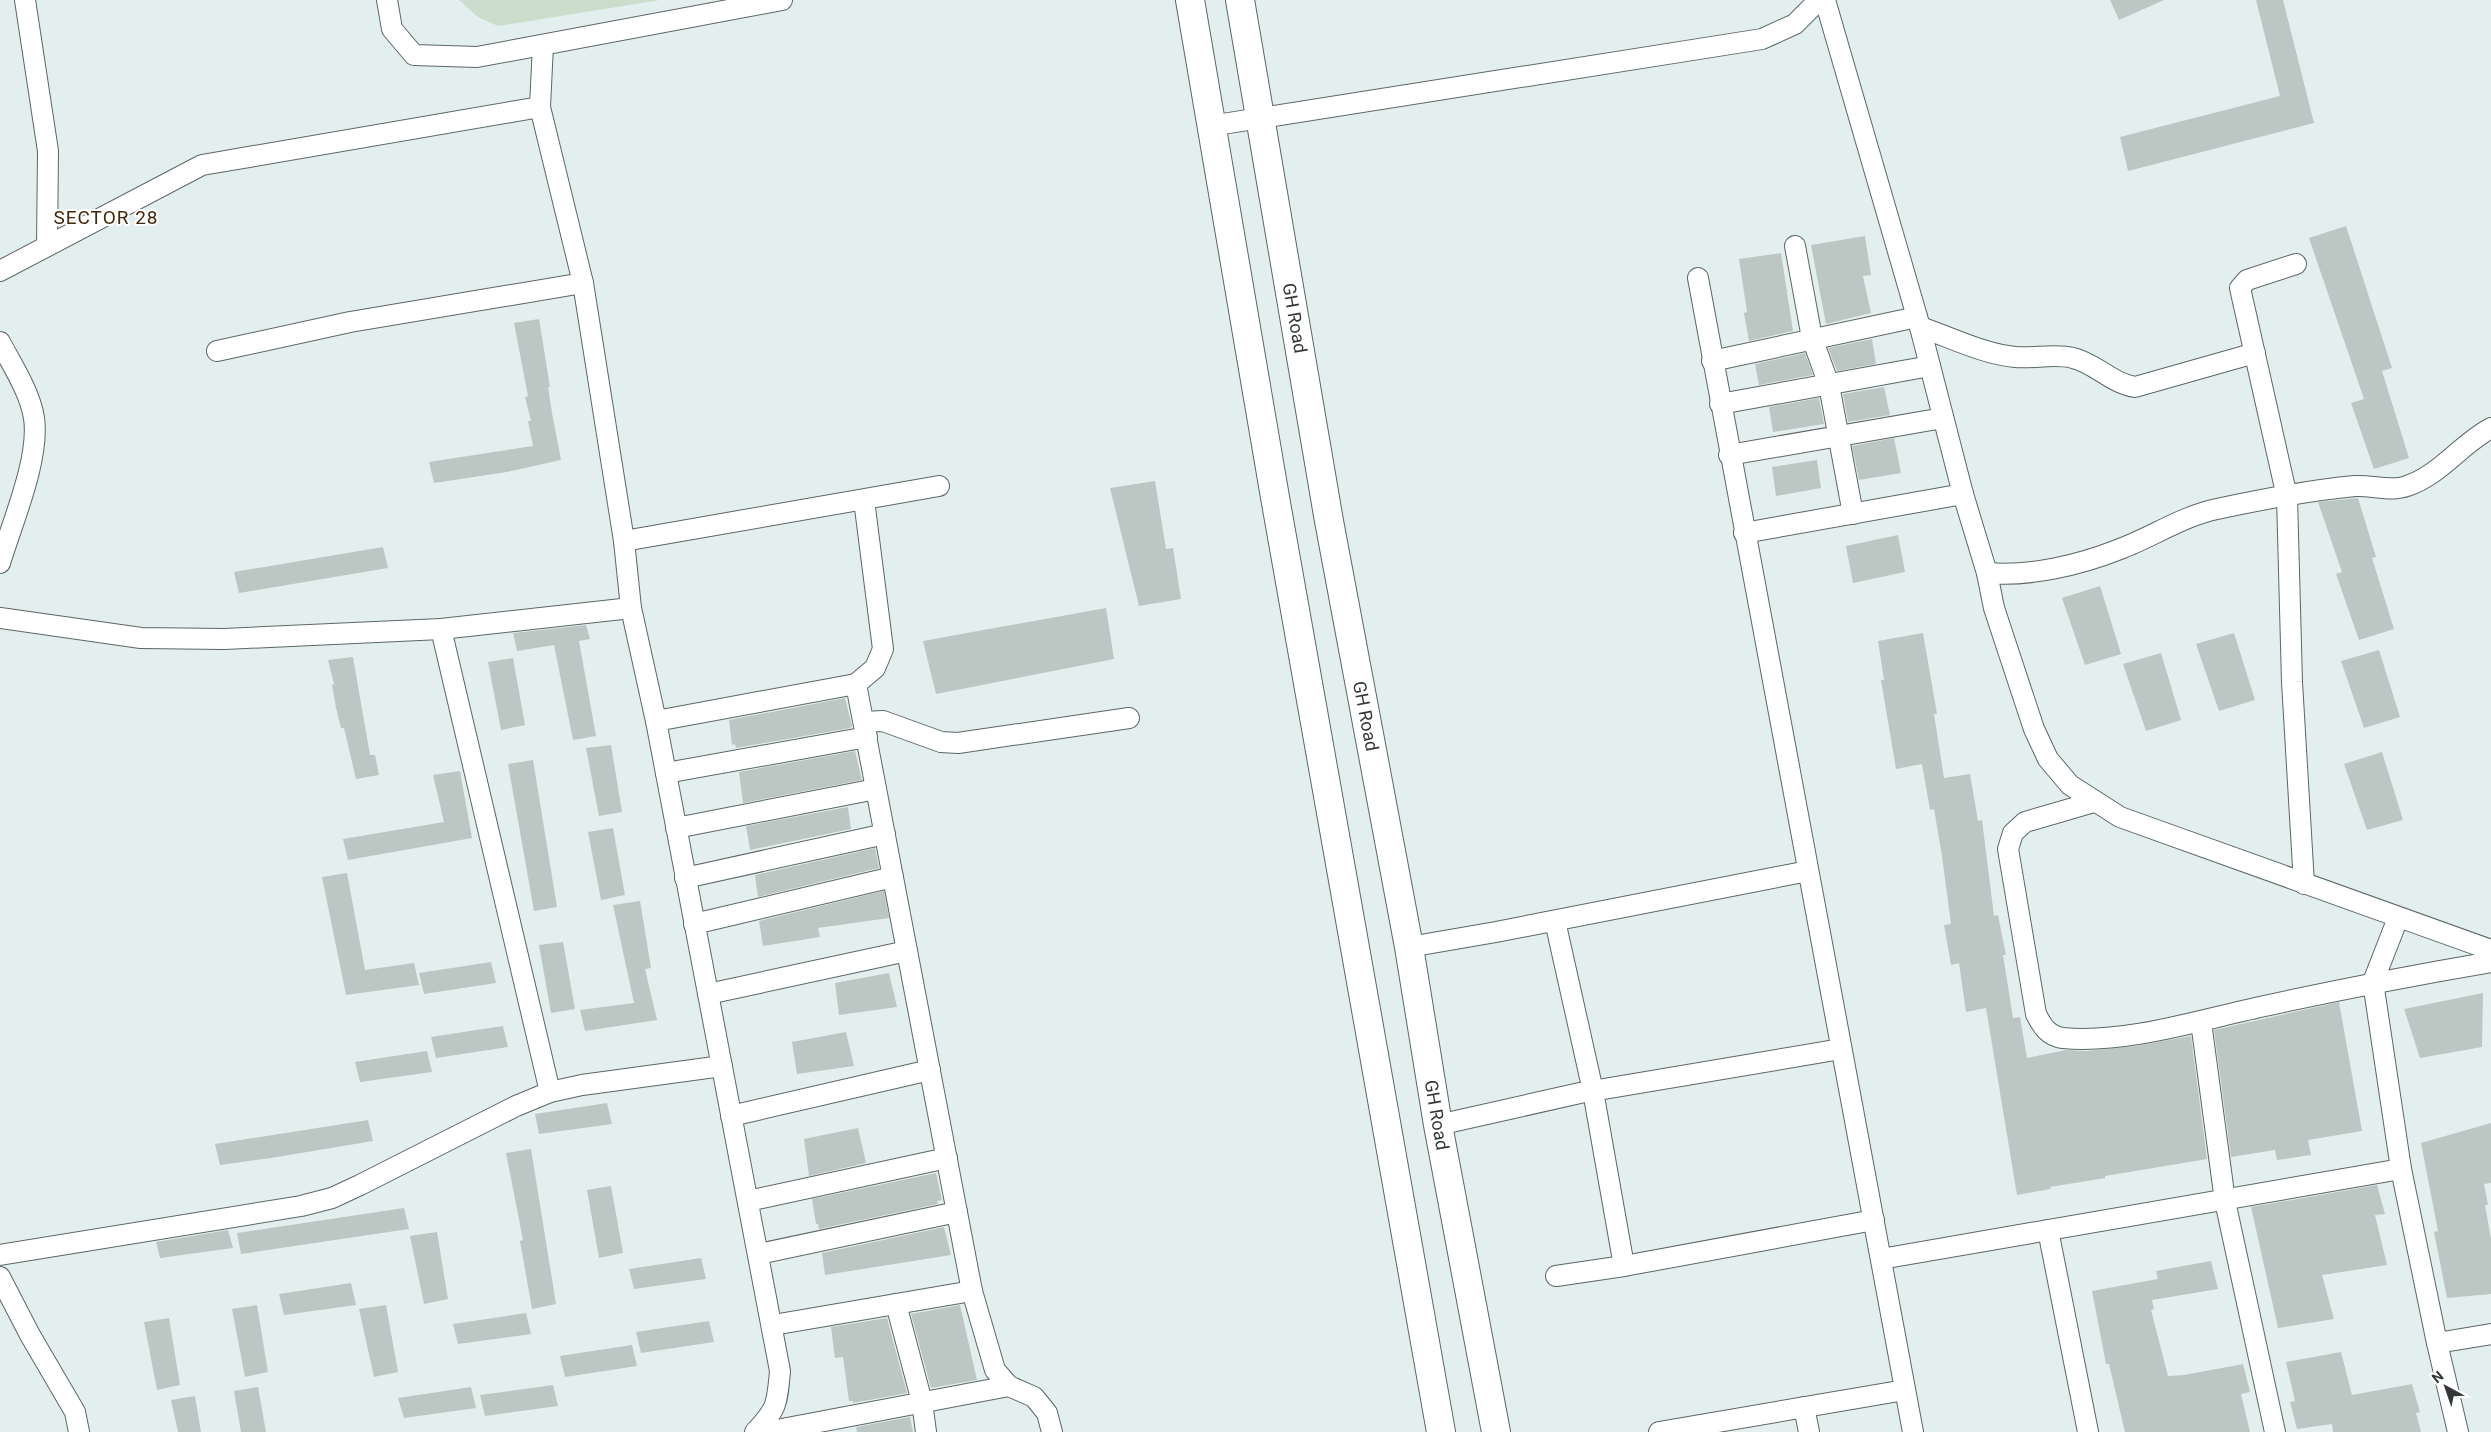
<svg xmlns="http://www.w3.org/2000/svg" width="2491" height="1432" font-family="Roboto,sans-serif">
<style>
.green{fill:#ccddcb}
.building{fill:#bcc7c3}
.lines{fill:none;stroke-linecap:round;stroke-linejoin:round}
.street-casing{stroke:#5c6666;stroke-width:22}
.secondary-casing{stroke:#5c6666;stroke-width:30}
.street{stroke:#fff;stroke-width:20}
.secondary{stroke:#fff;stroke-width:28}
.labels{text-anchor:middle;dominant-baseline:central;stroke-width:4;stroke-linejoin:round;paint-order:stroke}
.street-label{font-size:18px;fill:#333737;stroke:#fff}
.neighbourhood-label{font-size:19px;letter-spacing:1px;fill:#432709;stroke:#fff}
</style>
<rect width="100%" height="100%" fill="#e3efef"/>
<path class="green" d="M459 0H660L498 26 478 17Z"/>
<g class="building">
<path d="M2110 0H2164L2119 20Z"/>
<path d="M2256 0H2283L2314 123 2128 171 2120 137 2280 96Z"/>
<path d="M2346 226 2392 368 2382 371 2409 458 2374 469 2351 403 2364 399 2309 238Z"/>
<path d="M1865 236 1871 275 1863 276 1871 313 1826 324 1811 245Z"/>
<path d="M1781 253 1793 331 1749 341 1744 313 1747 312 1739 259Z"/>
<path d="M539 319 550 387H548L552 413 561 460 507 472 434 483 429 462 533 446 528 421H531L525 397 528 396 514 323Z"/>
<path d="M1872 339 1876 364 1837 371 1828 348Z"/>
<path d="M1805 353 1813 375 1759 385 1755 364Z"/>
<path d="M1884 387 1890 415 1848 422 1843 394Z"/>
<path d="M1819 398 1824 424 1773 432 1769 407Z"/>
<path d="M1894 438 1901 473 1859 480 1852 446Z"/>
<path d="M1817 460 1821 488 1776 496 1772 467Z"/>
<path d="M1155 481 1166 549 1173 548 1181 599 1139 606 1110 488Z"/>
<path d="M2358 498 2376 557 2372 558 2394 629 2359 640 2336 574 2342 572 2318 502Z"/>
<path d="M1898 535 1905 572 1853 583 1846 546Z"/>
<path d="M383 547 388 568 239 593 234 572Z"/>
<path d="M2100 586 2121 654 2085 665 2062 598Z"/>
<path d="M1106 608 1114 659 936 694 923 641Z"/>
<path d="M586 625 590 639 579 641 596 736 573 740 554 645 517 651 513 633Z"/>
<path d="M1923 633 1937 714H1934L1944 778 1970 774 1978 821 1982 820 1994 916 1998 915 2006 955H2003L2013 1018 2020 1017 2027 1058 2066 1050 2087 1051 2136 1046 2191 1036 2207 1159 2105 1176V1178L2050 1187 2051 1189 2017 1195 1986 1008 1966 1012 1959 963 1951 965 1944 925 1951 924 1942 856 1934 809 1930 810 1922 764 1896 769 1881 680H1884L1878 641Z"/>
<path d="M2234 633 2255 700 2219 711 2196 644Z"/>
<path d="M2379 650 2400 717 2364 728 2341 661Z"/>
<path d="M2161 653 2181 720 2146 731 2123 664Z"/>
<path d="M353 657 370 755H375L379 775 356 779 344 728H341L336 708 332 685 334 684 328 660Z"/>
<path d="M513 658 525 725 501 730 488 662Z"/>
<path d="M845 698 852 726 850 728 736 748 735 744 732 745 729 720Z"/>
<path d="M611 745 622 812 599 816 586 748Z"/>
<path d="M855 751 862 780 743 803 739 772Z"/>
<path d="M2382 752 2403 820 2367 830 2344 764Z"/>
<path d="M533 760 557 907 534 911 508 764Z"/>
<path d="M460 771 472 838 348 860 343 839 444 822 433 775Z"/>
<path d="M848 807 851 829 750 850 746 826Z"/>
<path d="M613 828 625 895 601 900 588 832Z"/>
<path d="M875 848 879 868 758 897 755 875Z"/>
<path d="M347 873 365 970 414 963 419 985 346 995 322 877Z"/>
<path d="M884 891 889 918 818 928 820 937 763 946 759 921Z"/>
<path d="M640 901 651 968 645 969 657 1020 585 1031 580 1010 634 1003 613 905Z"/>
<path d="M563 942 575 1009 551 1013 539 945Z"/>
<path d="M491 962 496 983 424 994 419 973Z"/>
<path d="M889 973 897 1007 839 1015 835 983Z"/>
<path d="M2483 993 2482 1047 2420 1058 2404 1009Z"/>
<path d="M2339 1002 2362 1131 2308 1140 2311 1155 2277 1160 2275 1150 2231 1157 2214 1030Z"/>
<path d="M503 1026 508 1047 436 1058 431 1037Z"/>
<path d="M846 1032 854 1066 797 1074 792 1042Z"/>
<path d="M427 1051 432 1072 360 1082 355 1062Z"/>
<path d="M607 1103 612 1124 539 1134 535 1114Z"/>
<path d="M368 1120 373 1141 271 1158 220 1165 215 1144Z"/>
<path d="M2491 1123V1183L2484 1184 2488 1205H2485L2491 1239V1294L2447 1298 2434 1232 2438 1231 2421 1143Z"/>
<path d="M858 1128 866 1163 809 1176 804 1139Z"/>
<path d="M531 1149 556 1304 532 1309 520 1241 523 1240 506 1153Z"/>
<path d="M936 1173 942 1200 937 1201 938 1204 819 1229 818 1224H816L812 1199Z"/>
<path d="M2377 1185 2385 1214 2375 1215 2387 1265 2322 1275 2334 1319 2278 1328 2251 1207Z"/>
<path d="M611 1186 623 1253 599 1258 587 1190Z"/>
<path d="M404 1208 409 1229 241 1254 237 1233Z"/>
<path d="M944 1227 951 1255 825 1275 822 1253Z"/>
<path d="M228 1230 233 1248 160 1258 156 1242Z"/>
<path d="M437 1232 448 1299 424 1304 410 1236Z"/>
<path d="M701 1258 706 1279 634 1289 629 1269Z"/>
<path d="M2211 1261 2218 1289 2152 1300 2154 1309 2151 1310 2168 1376 2184 1375 2243 1364 2250 1392 2241 1394 2250 1432H2125L2109 1364H2106L2092 1291 2158 1279 2156 1271Z"/>
<path d="M351 1283 356 1305 284 1315 279 1294Z"/>
<path d="M257 1305 268 1372 245 1377 232 1309Z"/>
<path d="M386 1305 398 1372 374 1377 359 1309Z"/>
<path d="M960 1305 977 1380 931 1388 911 1314Z"/>
<path d="M526 1313 531 1334 458 1344 453 1324Z"/>
<path d="M169 1318 180 1385 157 1390 144 1322Z"/>
<path d="M887 1318 907 1393 853 1403V1401H849L843 1357 835 1358 831 1327Z"/>
<path d="M709 1321 714 1342 641 1353 636 1332Z"/>
<path d="M632 1345 637 1366 565 1377 560 1356Z"/>
<path d="M2341 1352 2352 1395 2412 1384 2420 1412 2416 1413 2421 1432H2333L2332 1424 2297 1429 2290 1402 2295 1401 2286 1362Z"/>
<path d="M553 1385 558 1406 485 1416 480 1395Z"/>
<path d="M258 1387 266 1432H241L234 1391Z"/>
<path d="M471 1387 476 1408 404 1418 398 1398Z"/>
<path d="M195 1396 201 1432H178L171 1400Z"/>
<path d="M910 1417 913 1432H857L856 1427Z"/>
</g>
<g class="lines">
<g class="street-casing">
<g id="street">
<path d="M25 0 48 151 47 246"/>
<path d="M387 0 392 29 414 55 477 57 782 0"/>
<path d="M1825 0 1920 327 1963 494 1987 573 1994 608 2034 729 2048 759 2070 785 2120 817 2491 950"/>
<path d="M543 45 540 107 583 283 624 541 631 608 656 721 780 1371C777 1403 778 1408 755 1432"/>
<path d="M1210 126 1762 39 1795 24 1819 0"/>
<path d="M1795 246 1812 338 1829 385 1853 514"/>
<path d="M2296 264 2247 280 2240 288 2287 497 2292 682 2304 884"/>
<path d="M0 271 202 165 540 107"/>
<path d="M1698 278 1913 1432"/>
<path d="M1920 327C1950 337 1983 354 2015 357 2033 359 2055 353 2073 358 2095 363 2111 383 2135 387L2255 353"/>
<path d="M0 342C12 365 30 392 34 418 40 459 12 523 0 563"/>
<path d="M217 351 350 322 583 283"/>
<path d="M1712 361 1917 317"/>
<path d="M1720 404 1930 366"/>
<path d="M1729 455 1943 418"/>
<path d="M1744 533 1963 494"/>
<path d="M624 541 939 486"/>
<path d="M1987 573C2029 577 2080 565 2120 549 2152 537 2183 516 2217 509 2259 500 2312 490 2355 486 2373 485 2391 492 2407 486 2440 475 2461 444 2491 428"/>
<path d="M0 618 141 638 224 639 441 629 631 608"/>
<path d="M441 629 550 1092"/>
<path d="M856 684 875 668 883 649 864 500"/>
<path d="M656 721 856 684 972 1291 995 1370 1009 1386 1034 1397 1047 1413 1052 1432"/>
<path d="M864 722 883 721 941 742 958 743 1129 718"/>
<path d="M666 773 867 737"/>
<path d="M2094 802 2025 822 2013 833 2008 849 2036 1014C2042 1026 2048 1036 2063 1038 2125 1044 2200 1020 2260 1007 2337 990 2414 975 2491 962"/>
<path d="M676 828 876 789"/>
<path d="M685 878 885 834"/>
<path d="M2398 918 2373 982 2401 1169 2437 1343 2458 1432"/>
<path d="M1555 921 1593 1091 1624 1266"/>
<path d="M694 924 893 877"/>
<path d="M1409 947 1496 932 1808 871"/>
<path d="M708 994 907 951"/>
<path d="M2201 1022 2225 1201 2275 1432"/>
<path d="M731 1116 930 1070"/>
<path d="M1438 1125 1580 1093 1841 1049"/>
<path d="M748 1201 947 1158"/>
<path d="M2048 1230 2088 1432"/>
<path d="M759 1254 957 1212"/>
<path d="M0 1255 301 1206 332 1198 360 1185 516 1106 550 1092 582 1085 722 1066"/>
<path d="M1881 1259 2401 1169"/>
<path d="M1556 1276 1624 1266 1874 1220"/>
<path d="M0 1277 30 1335 75 1412 79 1432"/>
<path d="M896 1304 922 1402 926 1432"/>
<path d="M773 1325 972 1291"/>
<path d="M2437 1343 2491 1334"/>
<path d="M1804 1407 1809 1432"/>
<path d="M766 1432 1009 1386"/>
<path d="M1659 1432 1905 1390"/>
</g>
</g>
<g class="secondary-casing">
<g id="secondary">
<path d="M1190 0 1276 503 1441 1432"/>
<path d="M1240 0 1329 521 1409 947 1438 1125 1496 1432"/>
</g>
</g>
<use href="#street" class="street"/>
<use href="#secondary" class="secondary"/>
</g>
<g class="labels">
<g class="street-label">
<text transform="translate(1295 318) rotate(80)">GH Road</text>
<text transform="translate(1366 716) rotate(79)">GH Road</text>
<text transform="translate(1437 1115) rotate(80)">GH Road</text>
</g>
<g class="neighbourhood-label">
<text x="106" y="217">SECTOR 28</text>
</g>
</g>
<g transform="translate(2446 1387) rotate(320)" stroke="#ffffff" stroke-width="4" paint-order="stroke">
<path d="M0-4L9 19L0 12L-9 19Z" fill="#333737"/>
<text y="-8" font-size="14" font-weight="bold" text-anchor="middle" fill="#333737">N</text>
</g>
</svg>
